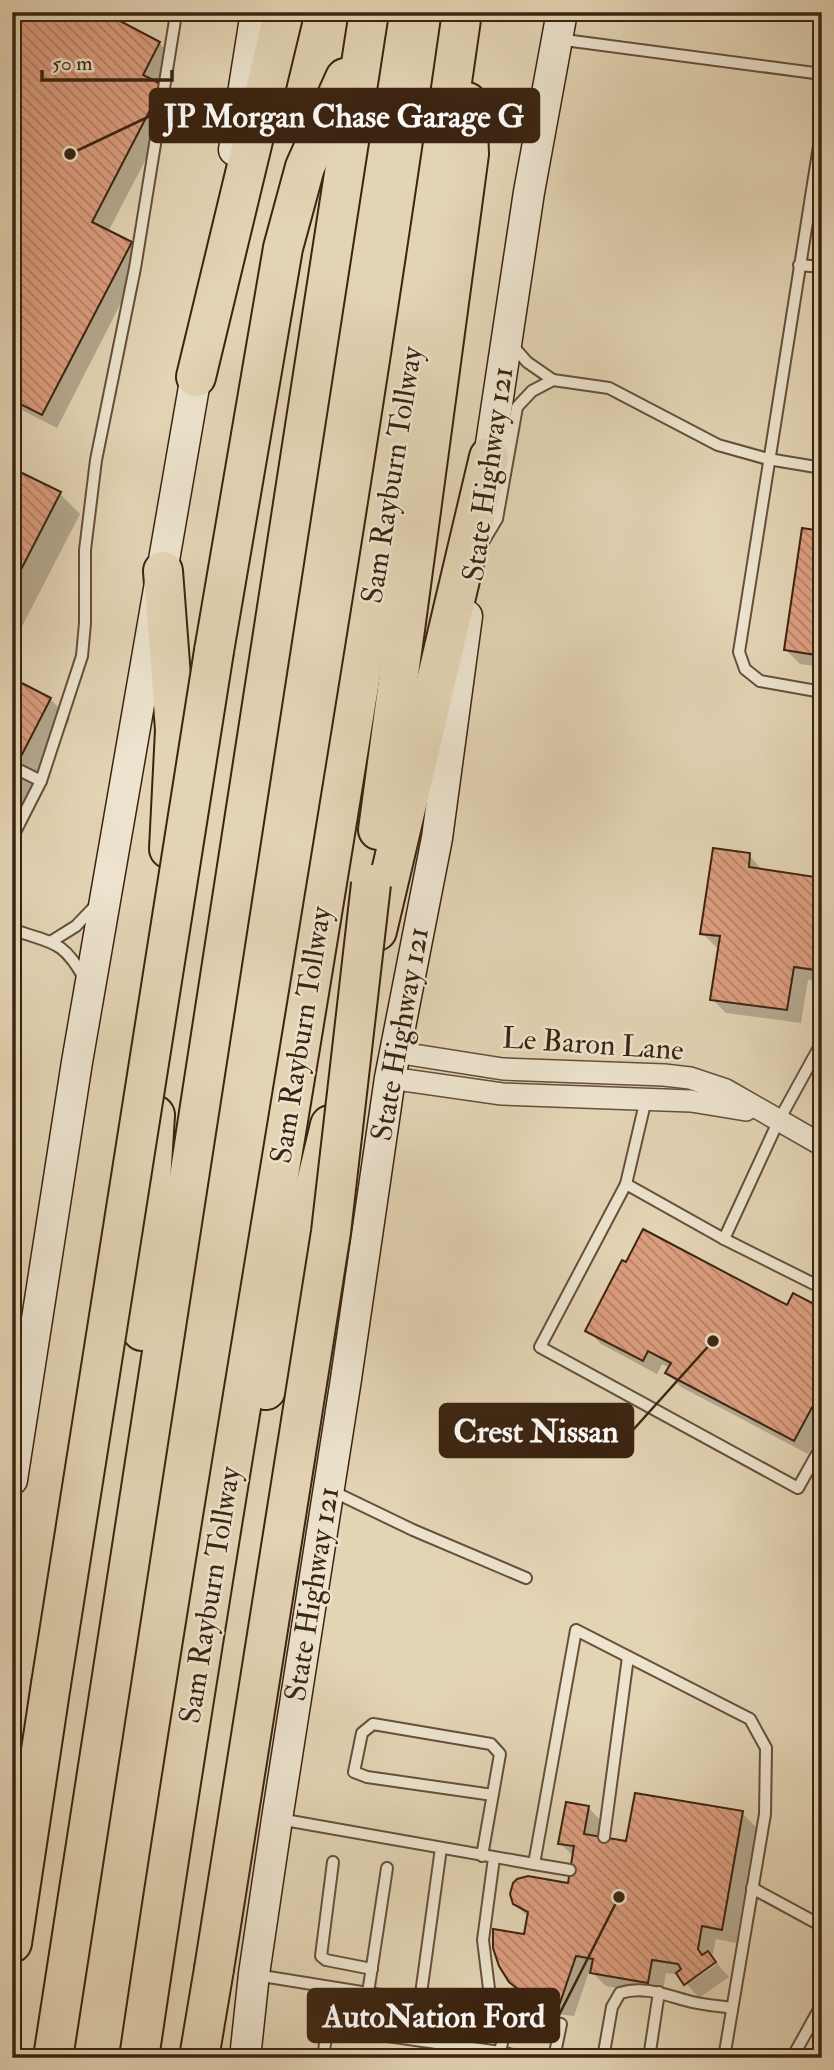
<svg xmlns="http://www.w3.org/2000/svg" width="834" height="2070" font-family="'IM FELL Double Pica',serif">
<style>
.shadow{fill:#0003;fill-rule:evenodd}
.building{fill:url(#building-back-hatch);stroke:#3b2411;stroke-width:2}
.lines{fill:none;stroke-linecap:round;stroke-linejoin:round}
.lane-casing{stroke:#65503a;stroke-width:14}
.street-casing{stroke:#65503a;stroke-width:24}
.secondary-casing{stroke:#3b2411;stroke-width:33}
.highway-casing{stroke:#3b2411;stroke-width:42}
.lane{stroke:#ede3ce;stroke-width:10}
.street{stroke:#ede3ce;stroke-width:21}
.secondary{stroke:#ede3ce;stroke-width:30}
.highway{stroke:#e3d4b4;stroke-width:38}
.highway-bridge-casing{stroke:#3b2411;stroke-width:42;stroke-linecap:butt}
.highway-bridge{stroke:#e3d4b4;stroke-width:38}
.labels{text-anchor:middle;dominant-baseline:central;stroke-width:5;stroke-linejoin:round;paint-order:stroke}
.street-label{font-size:30px;fill:#3b2411;stroke:#ede3ce}
.leader{fill:none;stroke:#3b2411;stroke-width:2.5}
.callout-dot{fill:#3b2411;stroke:#ede3ce;stroke-width:2.5}
.callout{fill:#3b2411;stroke:#3b2411;stroke-width:2.5}
.callout-label{font-size:32px;text-anchor:middle;font-weight:bold;fill:#fff}
</style>
<defs>
<pattern id="building-back-hatch" width="6" height="6" patternUnits="userSpaceOnUse" patternTransform="scale(1.75)"><rect width="6" height="6" fill="#dd9e80"/><path d="M-1 5l2 2M0 0l6 6M5-1l2 2" fill="none" stroke="#b48167"/></pattern>
</defs>
<rect width="100%" height="100%" fill="#e3d4b4"/>
<filter id="stains"><feTurbulence type="fractalNoise" baseFrequency=".00286" numOctaves="4"/><feColorMatrix values="0 0 0 0 .2 0 0 0 0 .09 0 0 0 0 .02 0 0 0 .5 -.17"/></filter>
<radialGradient id="worn" r=".72"><stop offset=".6" stop-color="#630" stop-opacity="0"/><stop offset="1" stop-color="#630" stop-opacity=".3"/></radialGradient>
<g class="shadow">
<path d="M12 12 159 43 173 57 158 85 176 101 108 232 130 244 144 258 57 428 12 405Z"/>
<path d="M12 469 60 494 80 514 12 646Z"/>
<path d="M822 533V667L800 664 786 650Z"/>
<path d="M12 680 50 699 70 719 12 833Z"/>
<path d="M749 855 763 871 822 880V982L808 980 801 1023 726 1013 712 999 720 948 716 947 702 933Z"/>
<path d="M787 1307 822 1310V1429L808 1454 681 1387 667 1373 670 1368 662 1364 657 1374 601 1344 587 1330Z"/>
<path d="M588 1807 602 1822 599 1838 628 1843 742 1813 756 1827 736 1943 716 1939 712 1958 729 1977 699 1998 679 1975 666 1973 662 1996 606 1986 592 1972 594 1963H592L574 2016 557 2014 540 2007 510 1981 526 1936 529 1918 514 1903 569 1885 574 1857 560 1843ZM714 1962 716 1965 692 1981 690 1979Z"/>
</g>
<g class="building">
<path d="M12 12H103L160 42 143 75 163 85 92 222 132 242 42 415 12 400Z"/>
<path d="M12 468 61 492 12 587Z"/>
<path d="M802 528 822 531V656L784 650Z"/>
<path d="M12 678 51 698 12 774Z"/>
<path d="M713 848 750 853 749 867 822 878V971L794 967 787 1010 710 1000 720 936 700 934Z"/>
<path d="M643 1229 787 1305 793 1293 822 1308V1389L794 1441 665 1373 671 1363 648 1351 643 1361 585 1331 622 1260 626 1262Z"/>
<path d="M635 1793 743 1811 722 1930 702 1926 698 1949 702 1955 708 1951 716 1962 684 1985 676 1973 681 1969 678 1964 652 1960 648 1983 590 1973 593 1959 576 1956 560 2003 541 2001 524 1994 509 1982 499 1966 493 1948V1929L524 1934 528 1912 513 1904 510 1894 513 1883 517 1879 528 1876 568 1883 574 1846 558 1844 566 1802 589 1806 584 1834 626 1841Z"/>
</g>
<g class="lines">
<g class="lane-casing">
<g id="lane">
<path d="M557 39 822 74"/>
<path d="M822 127 739 652 745 669 760 681 822 692"/>
<path d="M799 265 822 267"/>
<path d="M513 346 527 362 553 380 609 388 718 445 768 459 822 468"/>
<path d="M485 539 497 519 517 407 532 391 553 380"/>
<path d="M15 768 41 781"/>
<path d="M12 838 41 781 82 656 85 623V550L96 460 135 268 176 14 173 12"/>
<path d="M12 929C51 944 62 938 84 978"/>
<path d="M52 941 76 926 96 905"/>
<path d="M646 1099 626 1184 540 1347 798 1488 822 1445"/>
<path d="M626 1184 724 1239 822 1288"/>
<path d="M724 1239 778 1122 822 1042"/>
<path d="M330 1490 413 1530 526 1578"/>
<path d="M279 1819 534 1864 576 1630 750 1719 766 1748 765 1814 724 2058"/>
<path d="M604 1837 628 1657"/>
<path d="M482 1856 500 1754 491 1744 373 1724 362 1733 354 1772 367 1777 493 1795"/>
<path d="M333 1862 321 1956 326 1960 372 1969"/>
<path d="M534 1864 570 1870"/>
<path d="M752 1888 822 1926"/>
<path d="M256 1975 561 2024 554 2058"/>
<path d="M368 1993 387 1868"/>
<path d="M420 2001 441 1848"/>
<path d="M492 2013 483 1940 494 1858"/>
<path d="M500 2052 508 2015"/>
<path d="M323 2058 327 2030 338 2029 500 2052 513 2055 514 2058"/>
<path d="M603 2058 612 2007 620 1993C645 1985 668 1996 692 2002 705 2005 719 2006 732 2008"/>
<path d="M649 2058 659 1992"/>
<path d="M792 2058 822 2004"/>
</g>
</g>
<g class="street-casing">
<g id="street">
<path d="M395 1052 503 1069 664 1075 690 1078 726 1090 822 1145"/>
<path d="M390 1078 502 1094 691 1101 746 1110"/>
</g>
</g>
<g class="secondary-casing">
<g id="secondary">
<path d="M234 150 256 12"/>
<path d="M486 477 529 192 562 12"/>
<path d="M12 1480 77 1062 199 358"/>
<path d="M245 2058 254 1974 277 1819 346 1379 390 1078 437 838 467 616"/>
</g>
</g>
<g class="highway-casing">
<g id="highway">
<path d="M196 377 284 12"/>
<path d="M163 571 175 730 169 849"/>
<path d="M214 651 283 248 305 167 345 78"/>
<path d="M378 830 469 154 467 102"/>
<path d="M377 931 489 457"/>
<path d="M142 1331 155 1115"/>
<path d="M266 1390 330 1125"/>
<path d="M12 1943 51 1684"/>
<path d="M53 2058 369 12"/>
<path d="M139 2058C240 1375 365 696 462 12"/>
<path d="M199 2058 214 1969"/>
</g>
</g>
<use href="#lane" class="lane"/>
<use href="#street" class="street"/>
<use href="#secondary" class="secondary"/>
<use href="#highway" class="highway"/>
<g class="highway-bridge-casing">
<g id="highway-bridge">
<path d="M51 1684 214 651"/>
<path d="M214 1969 331 1232 371 884"/>
</g>
</g>
<use href="#highway-bridge" class="highway-bridge"/>
</g>
<g class="labels">
<g class="street-label">
<text transform="translate(488 474) rotate(-82)">State Highway 121</text>
<text transform="translate(392 475) rotate(-81)">Sam Rayburn Tollway</text>
<text transform="translate(400 1034) rotate(-80)">State Highway 121</text>
<text transform="translate(301 1035) rotate(-81)">Sam Rayburn Tollway</text>
<text transform="translate(593 1044) rotate(4)">Le Baron Lane</text>
<text transform="translate(312 1594) rotate(-81)">State Highway 121</text>
<text transform="translate(210 1595) rotate(-81)">Sam Rayburn Tollway</text>
</g>
</g>
<path class="leader" d="M70 154L150 116M713 1341L633 1430M619 1897L559 2015"/>
<g class="callout-dot">
<circle cx="70" cy="154" r="7"/>
<circle cx="713" cy="1341" r="7"/>
<circle cx="619" cy="1897" r="7"/>
</g>
<g class="callout">
<rect x="150" y="89" width="389" height="53" rx="7"/>
<rect x="440" y="1404" width="193" height="53" rx="7"/>
<rect x="308" y="1989" width="251" height="53" rx="7"/>
</g>
<g class="callout-label">
<text x="344" y="127">JP Morgan Chase Garage G</text>
<text x="536" y="1442">Crest Nissan</text>
<text x="434" y="2027">AutoNation Ford</text>
</g>
<rect width="834" height="2070" fill="none" stroke="#e3d4b4" stroke-width="42"/>
<rect x="14" y="14" width="806" height="2042" fill="none" stroke="#3b2411" stroke-width="3.5"/>
<rect x="21" y="21" width="792" height="2028" fill="none" stroke="#3b2411" stroke-width="2"/>
<path d="M42 70v10h130v-10" fill="none" stroke="#3b2411" stroke-width="3.5"/>
<text x="52" y="70" font-size="21" fill="#3b2411" stroke="#ede3ce" stroke-width="5" paint-order="stroke">50 m</text>
<rect width="100%" height="100%" filter="url(#stains)"/>
<rect width="100%" height="100%" fill="url(#worn)"/>
</svg>
